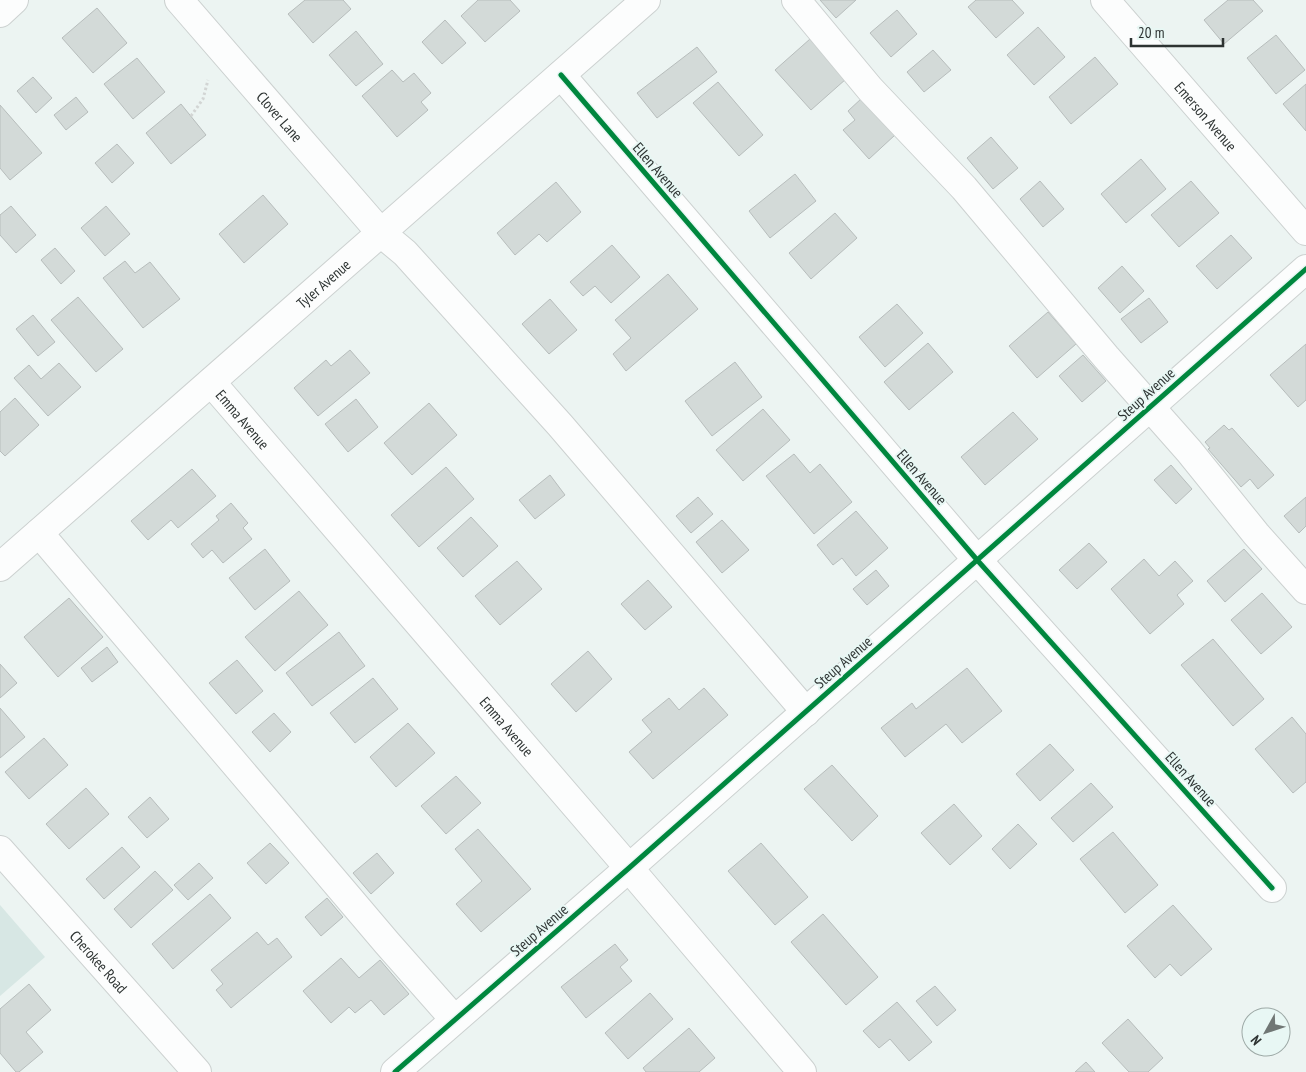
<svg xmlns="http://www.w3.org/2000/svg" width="1306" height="1072" font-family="'PT Sans Narrow',sans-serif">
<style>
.built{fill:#d7e7e4}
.building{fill:#d3dad8;stroke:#b7bdbc}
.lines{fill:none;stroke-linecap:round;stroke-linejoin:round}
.minor-casing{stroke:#ccd1d0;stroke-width:30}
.path{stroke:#d2d5d4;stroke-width:3;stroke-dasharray:2.5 2.5;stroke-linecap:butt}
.minor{stroke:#fcfdfd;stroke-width:28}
.cycleway-casing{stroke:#e8f7f4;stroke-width:8}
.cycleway{stroke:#00873e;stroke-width:5}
.labels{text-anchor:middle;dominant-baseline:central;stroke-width:4;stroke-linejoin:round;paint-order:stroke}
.street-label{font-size:15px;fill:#2d3332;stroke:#e8f7f4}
</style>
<rect width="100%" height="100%" fill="#ecf4f2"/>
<path class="built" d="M0 905 45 957 0 996Z"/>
<g class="building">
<path d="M305 0H343L351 9 313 43 288 14Z"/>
<path d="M478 0H510L520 11 485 42 461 16Z"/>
<path d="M820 0H856L836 18Z"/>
<path d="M976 0H1012L1024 13 996 38 968 7Z"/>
<path d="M1228 0H1253L1263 11 1224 44 1204 20Z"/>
<path d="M97 8 127 43 93 73 62 38Z"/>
<path d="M897 10 917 34 891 57 870 33Z"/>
<path d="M445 20 466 43 442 64 422 42Z"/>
<path d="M1038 27 1065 57 1034 85 1007 55Z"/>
<path d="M356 31 383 64 356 86 329 55Z"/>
<path d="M1276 35 1305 70 1276 94 1247 58Z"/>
<path d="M810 39 846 79 811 110 775 70Z"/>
<path d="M697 47 717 72 657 118 637 93Z"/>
<path d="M933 50 951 70 924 92 907 72Z"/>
<path d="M1095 57 1118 84 1071 124 1049 97Z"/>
<path d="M137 58 165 92 133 119 104 84Z"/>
<path d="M392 70 403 82 414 73 431 93 421 102 428 110 397 137 362 96Z"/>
<path d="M33 77 52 98 36 113 17 91Z"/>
<path d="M718 82 763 135 739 156 693 103Z"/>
<path d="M1306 84V131L1283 104Z"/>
<path d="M76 97 88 112 66 130 54 115Z"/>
<path d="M862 98 895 135 869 159 843 130 855 120 848 111Z"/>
<path d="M181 104 206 135 171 164 146 133Z"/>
<path d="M0 105 42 153 10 180 0 168Z"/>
<path d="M991 137 1018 168 993 189 967 158Z"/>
<path d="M117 144 134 163 112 183 95 163Z"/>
<path d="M1141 159 1166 189 1126 223 1101 194Z"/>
<path d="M795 174 816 201 770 238 749 211Z"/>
<path d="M1040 181 1064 209 1043 227 1020 199Z"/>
<path d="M1191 181 1219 213 1179 247 1151 215Z"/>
<path d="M556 182 581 212 547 242 539 234 515 255 497 233Z"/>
<path d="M263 195 288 224 244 263 219 234Z"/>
<path d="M11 206 36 235 16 253 0 235V215Z"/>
<path d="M106 206 130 234 105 256 81 228Z"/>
<path d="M835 213 857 238 811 279 789 253Z"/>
<path d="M1231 235 1252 258 1217 289 1196 266Z"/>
<path d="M612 245 640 277 611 303 595 286 583 296 570 282Z"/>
<path d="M55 248 75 271 61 284 41 260Z"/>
<path d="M125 261 135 273 150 262 180 299 143 328 103 278Z"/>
<path d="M1122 266 1144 291 1120 313 1098 288Z"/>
<path d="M668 274 698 309 626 371 613 354 631 338 615 320Z"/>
<path d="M78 297 123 349 96 372 51 320Z"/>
<path d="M1149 298 1168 322 1141 343 1121 319Z"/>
<path d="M550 299 577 330 549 354 522 324Z"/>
<path d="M897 304 923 333 885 367 859 337Z"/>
<path d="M1048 312 1076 344 1037 378 1009 346Z"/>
<path d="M33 315 55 342 38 356 16 329Z"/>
<path d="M928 343 953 372 909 410 884 382Z"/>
<path d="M1306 344V400L1298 407 1270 375Z"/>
<path d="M350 350 370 373 318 416 294 388 326 360 331 366Z"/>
<path d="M1083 355 1106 381 1082 402 1059 376Z"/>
<path d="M735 362 762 397 712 436 685 401Z"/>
<path d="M59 363 81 387 48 416 14 378 29 365 41 379Z"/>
<path d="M15 398 39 425 5 456 0 451V412Z"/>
<path d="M356 399 378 427 348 452 325 424Z"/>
<path d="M429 403 457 435 412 475 384 443Z"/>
<path d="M763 409 790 440 743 481 716 450Z"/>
<path d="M1013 412 1038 439 985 485 961 457Z"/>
<path d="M1224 425 1229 430 1232 428 1274 475 1258 489 1250 479 1241 487 1208 449 1210 448 1205 442Z"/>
<path d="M794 454 810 473 820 464 852 502 814 534 766 476Z"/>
<path d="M1171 465 1192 489 1176 504 1154 480Z"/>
<path d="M446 467 474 499 419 547 391 515Z"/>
<path d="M192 469 216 496 178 528 171 520 148 540 131 521Z"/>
<path d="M550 475 565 495 535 519 519 500Z"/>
<path d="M698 497 713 514 691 533 676 516Z"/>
<path d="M1306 497V526L1299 533 1284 516Z"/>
<path d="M231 503 248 523 243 528 252 539 223 563 212 550 203 558 191 544 219 520 216 516Z"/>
<path d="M856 511 888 548 856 576 842 558 833 565 817 545Z"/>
<path d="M471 517 498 546 463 577 437 548Z"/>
<path d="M722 520 749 550 722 573 696 542Z"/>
<path d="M1089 543 1107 562 1077 589 1059 570Z"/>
<path d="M265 549 290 581 255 610 229 578Z"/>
<path d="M1244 549 1262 569 1225 602 1207 581Z"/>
<path d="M1144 559 1159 576 1175 561 1193 581 1177 595 1184 604 1150 634 1111 589Z"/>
<path d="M517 561 542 589 500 625 475 596Z"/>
<path d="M876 570 889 586 867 605 853 589Z"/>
<path d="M648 580 672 607 645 630 621 604Z"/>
<path d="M299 591 328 625 275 671 245 637Z"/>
<path d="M1262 593 1292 627 1261 654 1231 620Z"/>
<path d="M69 598 103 637 58 677 24 637Z"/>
<path d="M339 632 365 666 312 706 286 673Z"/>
<path d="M1213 639 1264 699 1233 726 1181 665Z"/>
<path d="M107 647 118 662 92 682 81 668Z"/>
<path d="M588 651 612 679 576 712 551 684Z"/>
<path d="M237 660 263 691 236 714 209 683Z"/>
<path d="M0 664 17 683 0 698Z"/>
<path d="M967 668 1002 711 962 743 946 724 905 757 881 728 912 703 916 709Z"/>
<path d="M373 678 398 709 355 743 330 713Z"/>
<path d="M704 688 728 715 653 779 629 752 652 732 642 720 669 698 679 710Z"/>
<path d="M0 708 25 737 0 758Z"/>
<path d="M274 713 291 732 270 752 252 732Z"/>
<path d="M1292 717 1306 734V782L1293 793 1255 749Z"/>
<path d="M408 723 435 753 396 787 370 757Z"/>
<path d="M44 738 68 765 29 799 5 772Z"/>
<path d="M1050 744 1074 770 1040 801 1016 774Z"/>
<path d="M832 765 878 816 852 841 804 789Z"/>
<path d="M456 776 481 803 446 834 421 806Z"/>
<path d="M1091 783 1113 807 1073 842 1051 818Z"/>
<path d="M86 788 109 814 69 849 46 824Z"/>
<path d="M150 797 169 819 147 838 128 817Z"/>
<path d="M954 804 982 836 950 865 921 833Z"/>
<path d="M1018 824 1037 844 1010 869 992 849Z"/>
<path d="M478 829 531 889 481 932 456 904 482 881 455 849Z"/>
<path d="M1113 832 1158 885 1125 913 1080 859Z"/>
<path d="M270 843 289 863 266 884 247 863Z"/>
<path d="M761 843 808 897 775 925 728 871Z"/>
<path d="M122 847 140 867 104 899 86 879Z"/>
<path d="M377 853 394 873 371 894 353 873Z"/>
<path d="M199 863 213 878 188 900 174 885Z"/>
<path d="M155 871 173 890 131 928 114 909Z"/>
<path d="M210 894 231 918 173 969 152 944Z"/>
<path d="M327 898 343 917 321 936 305 917Z"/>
<path d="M1173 905 1212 949 1181 976 1170 964 1155 978 1127 946Z"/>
<path d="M823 914 878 977 846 1005 791 942Z"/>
<path d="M257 932 268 945 277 938 292 957 231 1008 216 990 223 984 211 970Z"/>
<path d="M615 944 628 960 620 967 632 981 586 1018 561 987Z"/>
<path d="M341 958 359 978 380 960 409 994 384 1015 371 1000 355 1013 349 1007 331 1023 303 991Z"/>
<path d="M29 984 51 1010 26 1032 43 1052 19 1072H16L0 1053V1009Z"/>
<path d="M935 986 956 1010 937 1026 916 1001Z"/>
<path d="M650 993 673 1019 628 1059 605 1033Z"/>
<path d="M897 1002 932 1042 909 1061 890 1039 879 1048 863 1031Z"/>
<path d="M1128 1019 1163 1058 1148 1072H1129L1102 1043Z"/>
<path d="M689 1028 715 1058 699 1072H646L643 1068Z"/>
<path d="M1086 1062 1095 1072H1075Z"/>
</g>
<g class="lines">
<g class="minor-casing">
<g id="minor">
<path id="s1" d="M179 0 381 233 405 253 560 425 806 712"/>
<path d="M796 0 870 89 964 188 1106 357 1189 451 1256 534 1306 590"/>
<path id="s2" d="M1105 0 1306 231"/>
<path d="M0 13 14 0"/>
<path d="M561 75 978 561 1272 888"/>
<path id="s3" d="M211 382 629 868 802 1072"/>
<path d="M39 533 387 943 454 1019"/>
<path id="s4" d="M0 567 646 0"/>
<path id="s5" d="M0 850 197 1072"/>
<path d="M395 1072 629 868 1306 269"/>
</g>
</g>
<path class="path" d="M191 116 203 99 208 80"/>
<use href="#minor" class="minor"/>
<g class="cycleway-casing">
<g id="cycleway">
<path d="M561 75 978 561 1272 888"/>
<path d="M395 1072 629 868 1306 269"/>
</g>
</g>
<use href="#cycleway" class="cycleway"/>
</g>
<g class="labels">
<g class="street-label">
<text stroke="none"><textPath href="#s1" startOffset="154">Clover Lane</textPath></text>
<text stroke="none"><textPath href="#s2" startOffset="154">Emerson Avenue</textPath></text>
<text transform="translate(658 170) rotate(49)">Ellen Avenue</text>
<text stroke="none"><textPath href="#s4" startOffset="430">Tyler Avenue</textPath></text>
<text transform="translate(1146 394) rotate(-42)">Steup Avenue</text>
<text stroke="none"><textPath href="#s3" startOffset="49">Emma Avenue</textPath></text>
<text transform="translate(922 477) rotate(49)">Ellen Avenue</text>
<text transform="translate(843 662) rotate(-41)">Steup Avenue</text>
<text stroke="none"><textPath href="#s3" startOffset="454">Emma Avenue</textPath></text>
<text transform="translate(1191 779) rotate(48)">Ellen Avenue</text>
<text transform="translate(539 930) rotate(-41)">Steup Avenue</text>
<text stroke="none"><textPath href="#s5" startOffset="149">Cherokee Road</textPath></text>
</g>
</g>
<g transform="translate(1266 1032) rotate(230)"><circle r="24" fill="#e8f7f4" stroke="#9da9a6"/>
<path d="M0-4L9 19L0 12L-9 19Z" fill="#707775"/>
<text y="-8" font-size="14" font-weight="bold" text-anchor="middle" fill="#2d3332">N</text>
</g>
<path d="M1131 38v8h92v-8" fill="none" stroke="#2d3332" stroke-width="2.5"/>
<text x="1138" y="38" font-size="15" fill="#2d3332" stroke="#e8f7f4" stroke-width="4" paint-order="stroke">20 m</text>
</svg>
